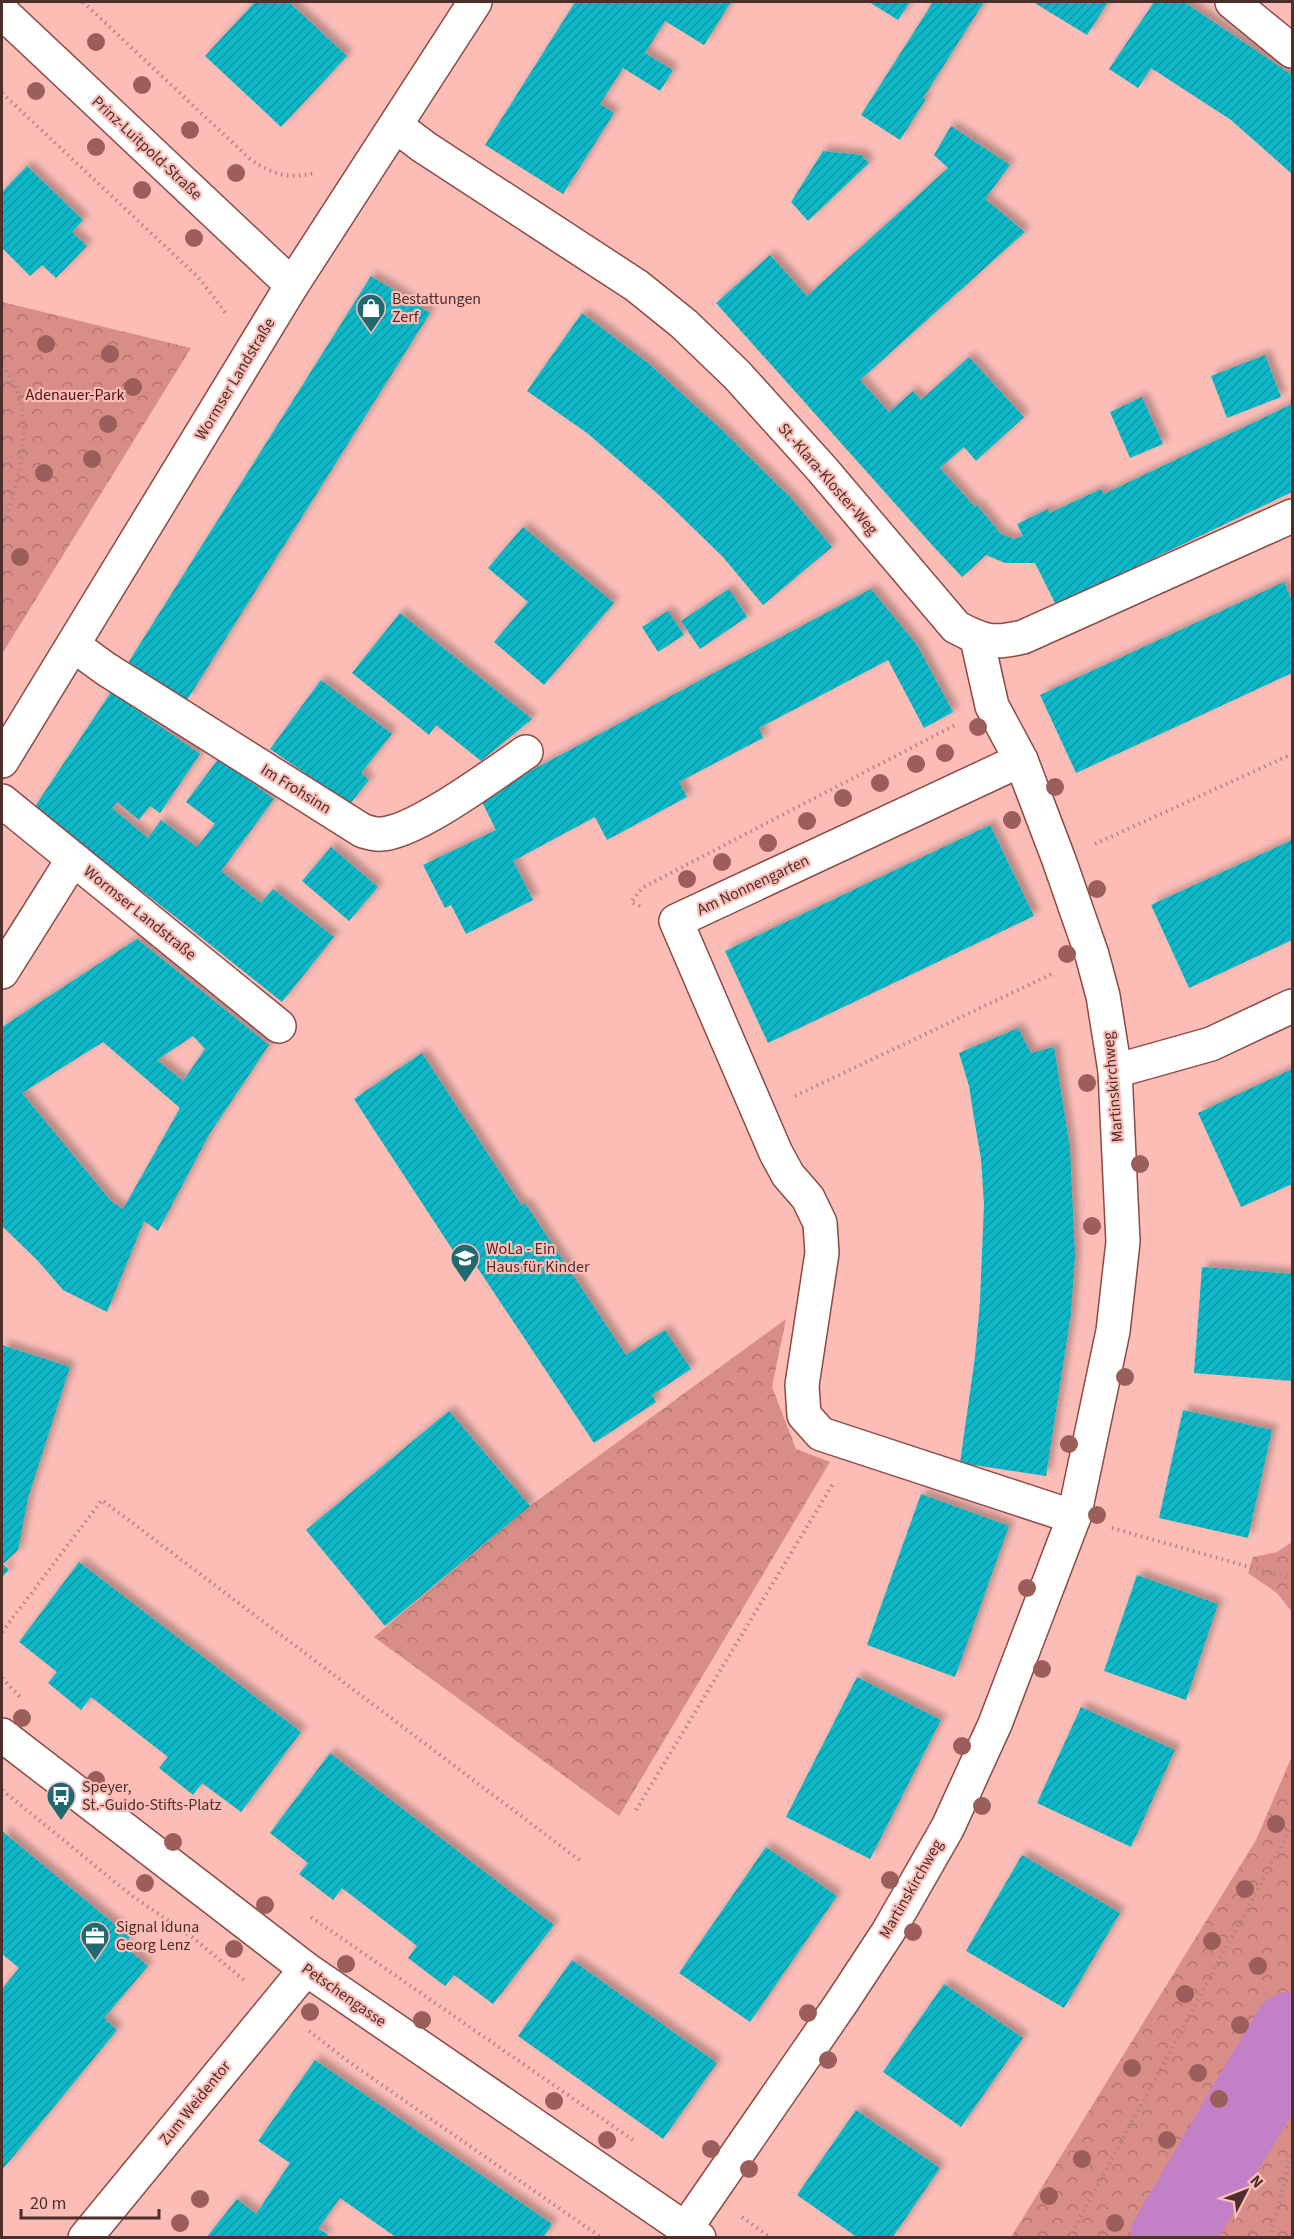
<svg xmlns="http://www.w3.org/2000/svg" width="1294" height="2239" font-family="'Source Sans 3',sans-serif">
<style>
.park{fill:url(#park-crowns)}
.lines{fill:none;stroke-linecap:round;stroke-linejoin:round}
.river{stroke:#c281c6;stroke-width:82}
.building{fill:url(#building-hatch);fill-rule:evenodd;filter:url(#shadow)}
.minor-casing{stroke:#8c4a45;stroke-width:36}
.path{stroke:#b5837e;stroke-width:4;stroke-dasharray:1.5 4.5;stroke-linecap:butt}
.minor{stroke:#fff;stroke-width:33}
.tree{fill:#9c5e5b}
.labels{text-anchor:middle;dominant-baseline:central;stroke-width:4.5;stroke-linejoin:round;paint-order:stroke}
.street-label{font-size:16px;fill:#4c2e2b;stroke:#fcbdb7}
.poi-label{font-size:16px;fill:#4c2e2b;stroke:#fcbdb7;text-anchor:start}
.park-label{font-size:16px;fill:#4d1010;stroke:#fcbdb7}
</style>
<defs>
<pattern id="park-crowns" width="20" height="18" patternUnits="userSpaceOnUse" patternTransform="scale(1.5)"><rect width="20" height="18" fill="#d88e87"/><path d="M2 6a3 3 0 1 1 6 0M12 15a3 3 0 1 1 6 0" fill="none" stroke="#b1746f"/></pattern>
<pattern id="building-hatch" width="6" height="6" patternUnits="userSpaceOnUse" patternTransform="scale(1.5)"><rect width="6" height="6" fill="#0cb9c8"/><path d="M-1 1l2-2M0 6l6-6M5 7l2-2" fill="none" stroke="#0e97a3"/></pattern>
<filter id="shadow"><feDropShadow dx="5.5" dy="-5.5" stdDeviation="3" flood-color="#0004"/></filter>
</defs>
<rect width="100%" height="100%" fill="#fcbdb7"/>
<g class="park">
<path d="M2 302 191 348 2 654Z"/>
<path d="M786 1319 772 1387 796 1449 830 1462 619 1816 374 1637 530 1506Z"/>
<path d="M1292 1542V1612L1277 1593 1248 1573 1253 1557 1277 1552Z"/>
<path d="M1292 1756V2237H1011L1256 1840Z"/>
</g>
<g class="lines">
<path class="river" d="M1171 2238 1292 2033"/>
</g>
<g class="building">
<path d="M255 2H289L347 56 281 127 205 56Z"/>
<path d="M575 2H731L704 45 665 21 645 53 673 70 660 91 623 68 600 104 614 113 563 194 485 145Z"/>
<path d="M869 2H910L898 20Z"/>
<path d="M933 2H984L923 98 926 99 900 140 861 115Z"/>
<path d="M1033 2H1108L1087 35Z"/>
<path d="M1154 2H1184L1292 75V174L1231 120 1151 68 1138 88 1109 69Z"/>
<path d="M951 126 1010 165 985 199 1025 232 860 380 889 412 913 391 921 400 969 357 1024 417 976 461 964 447 940 468 975 507 977 505 1001 534 1014 539 1023 536 1017 524 1048 509 1050 513 1101 489 1104 494 1292 404V492L1056 605 1035 563H1005L986 555 962 577 932 545 716 303 770 255 807 296 948 168 934 155Z"/>
<path d="M823 151 861 155 869 163 808 221 791 202Z"/>
<path d="M27 166 83 220 72 232 87 246 56 278 42 265 30 276 2 248V192Z"/>
<path d="M371 276 430 313 187 700 128 663Z"/>
<path d="M582 313 648 363 721 429 792 499 832 547 763 605 723 557 659 495 587 433 527 391Z"/>
<path d="M1265 355 1281 397 1227 418 1211 376Z"/>
<path d="M1142 397 1163 444 1130 458 1110 412Z"/>
<path d="M523 527 614 603 544 685 494 642 528 602 488 568Z"/>
<path d="M1284 582 1292 601V673L1076 773 1040 695Z"/>
<path d="M729 589 747 617 700 649 681 621Z"/>
<path d="M871 589 917 645 953 712 924 728 888 660 759 728 763 738 679 782 687 797 607 840 595 817 513 861 533 900 466 934 451 905 445 908 423 865 496 830 480 798Z"/>
<path d="M668 611 684 635 658 652 642 627Z"/>
<path d="M400 613 477 675 532 719 481 761 436 725 429 735 352 673Z"/>
<path d="M321 680 392 734 361 773 369 780 350 804 270 749Z"/>
<path d="M111 692 200 754 160 813 150 806 139 820 117 802 112 808 148 838 161 820 197 847 215 824 186 802 219 758 274 799 221 871 261 903 273 889 334 937 282 1002 182 922 34 808Z"/>
<path d="M990 825 1034 916 768 1043 725 951Z"/>
<path d="M1292 840V940L1189 988 1151 905Z"/>
<path d="M331 847 378 887 349 921 302 881Z"/>
<path d="M137 939 269 1045 210 1133 158 1231 144 1221 107 1312 63 1290 38 1261 2 1226V1027ZM193 1036 205 1049 183 1081 157 1060ZM103 1042 180 1108 123 1209 111 1201 22 1093Z"/>
<path d="M1018 1028 1031 1053 1054 1047 1070 1148 1075 1256 1071 1313 1046 1476 960 1463 975 1357 980 1302 984 1204 981 1159 973 1112 969 1086 959 1053Z"/>
<path d="M422 1053 522 1206 525 1203 626 1355 665 1330 691 1369 652 1395 656 1402 594 1443 463 1246 454 1252 354 1099Z"/>
<path d="M1292 1069V1184L1241 1207 1198 1113Z"/>
<path d="M1202 1267 1292 1274V1381L1194 1373Z"/>
<path d="M2 1345 70 1367 28 1498 18 1550 3 1564 9 1570 2 1577Z"/>
<path d="M1183 1410 1272 1430 1248 1538 1159 1518Z"/>
<path d="M449 1411 530 1506 385 1626 306 1530Z"/>
<path d="M921 1494 1009 1526 955 1677 867 1645Z"/>
<path d="M79 1562 301 1732 241 1812 202 1783 193 1795 159 1768 168 1757 91 1697 81 1710 48 1683 57 1672 19 1642Z"/>
<path d="M1137 1575 1218 1604 1186 1700 1104 1671Z"/>
<path d="M857 1677 941 1720 870 1859 786 1817Z"/>
<path d="M1081 1707 1175 1750 1131 1847 1037 1803Z"/>
<path d="M330 1753 554 1925 493 2004 454 1975 445 1986 408 1958 417 1946 342 1888 333 1900 299 1874 308 1863 270 1833Z"/>
<path d="M2 1831 130 1937 123 1945 148 1966 104 2018 117 2030 2 2170V1989L19 1968 2 1954Z"/>
<path d="M766 1847 837 1896 750 2022 679 1973Z"/>
<path d="M1022 1855 1120 1913 1064 2008 966 1951Z"/>
<path d="M572 1960 717 2063 663 2139 518 2036Z"/>
<path d="M944 1984 1023 2038 961 2127 883 2072Z"/>
<path d="M315 2060 552 2224 543 2238H397L340 2198 318 2229 328 2234 326 2238H206L237 2199 256 2214 290 2163 258 2141Z"/>
<path d="M856 2110 940 2168 892 2238H858L797 2195Z"/>
</g>
<g class="lines">
<g class="minor-casing">
<g id="minor">
<path d="M1232 2 1292 51"/>
<path d="M2 12 292 285"/>
<path d="M396 126 424 147 637 286 684 324 737 375 821 468 956 627C984 642 993 644 1023 637L1292 516"/>
<path d="M73 645 106 669 363 831C368 832 375 835 381 834 415 833 495 773 526 752"/>
<path d="M1021 760 676 921 776 1153 788 1175 808 1198 820 1223 822 1253 802 1385 804 1415 821 1434 1074 1517"/>
<path d="M2 761 292 285 475 2"/>
<path d="M2 801 279 1026"/>
<path d="M2 972 73 859"/>
<path d="M1115 1071 1211 1044 1292 1006"/>
<path d="M2 1735 306 1969 699 2238"/>
<path d="M686 2228 842 2002 888 1932 948 1827 995 1724 1074 1517 1113 1331 1123 1242 1115 1071 1103 996 1092 955 1059 860 1021 760 992 706 977 639"/>
<path d="M85 2238 306 1969"/>
</g>
</g>
<g class="path">
<path d="M83 2 251 160C274 175 288 179 315 173"/>
<path d="M2 93 200 279 227 315"/>
<path d="M2 366C5 370 10 375 13 381 35 423 18 487 2 528"/>
<path d="M1095 844 1292 754"/>
<path d="M640 906 631 902 642 888 957 724"/>
<path d="M795 1096 1054 973"/>
<path d="M1112 1528 1292 1579"/>
<path d="M2 1632 102 1500 582 1862"/>
<path d="M2 1678 20 1697"/>
<path d="M2 1790 131 1895 192 1937 244 1980"/>
<path d="M636 1810 834 1482"/>
<path d="M311 1917 633 2140"/>
<path d="M309 2031 349 2062 602 2238"/>
<path d="M742 2217 771 2238"/>
<path d="M1069 2238 1292 1826"/>
<path d="M1270 2238 1292 2151"/>
</g>
<use href="#minor" class="minor"/>
</g>
<g class="tree">
<circle cx="96" cy="42" r="9"/>
<circle cx="142" cy="85" r="9"/>
<circle cx="36" cy="91" r="9"/>
<circle cx="190" cy="130" r="9"/>
<circle cx="96" cy="147" r="9"/>
<circle cx="236" cy="173" r="9"/>
<circle cx="142" cy="190" r="9"/>
<circle cx="194" cy="238" r="9"/>
<circle cx="46" cy="344" r="9"/>
<circle cx="110" cy="354" r="9"/>
<circle cx="133" cy="387" r="9"/>
<circle cx="108" cy="424" r="9"/>
<circle cx="92" cy="459" r="9"/>
<circle cx="44" cy="473" r="9"/>
<circle cx="20" cy="557" r="9"/>
<circle cx="978" cy="727" r="9"/>
<circle cx="945" cy="753" r="9"/>
<circle cx="916" cy="764" r="9"/>
<circle cx="880" cy="783" r="9"/>
<circle cx="1055" cy="787" r="9"/>
<circle cx="843" cy="798" r="9"/>
<circle cx="1012" cy="820" r="9"/>
<circle cx="807" cy="821" r="9"/>
<circle cx="768" cy="843" r="9"/>
<circle cx="722" cy="862" r="9"/>
<circle cx="687" cy="879" r="9"/>
<circle cx="1097" cy="889" r="9"/>
<circle cx="1067" cy="954" r="9"/>
<circle cx="1087" cy="1083" r="9"/>
<circle cx="1140" cy="1164" r="9"/>
<circle cx="1092" cy="1226" r="9"/>
<circle cx="1125" cy="1377" r="9"/>
<circle cx="1069" cy="1444" r="9"/>
<circle cx="1097" cy="1515" r="9"/>
<circle cx="1027" cy="1588" r="9"/>
<circle cx="1042" cy="1669" r="9"/>
<circle cx="22" cy="1718" r="9"/>
<circle cx="962" cy="1746" r="9"/>
<circle cx="96" cy="1780" r="9"/>
<circle cx="982" cy="1806" r="9"/>
<circle cx="1276" cy="1824" r="9"/>
<circle cx="173" cy="1842" r="9"/>
<circle cx="890" cy="1880" r="9"/>
<circle cx="145" cy="1883" r="9"/>
<circle cx="1245" cy="1889" r="9"/>
<circle cx="265" cy="1905" r="9"/>
<circle cx="913" cy="1932" r="9"/>
<circle cx="1212" cy="1941" r="9"/>
<circle cx="234" cy="1949" r="9"/>
<circle cx="346" cy="1964" r="9"/>
<circle cx="1258" cy="1966" r="9"/>
<circle cx="1185" cy="1994" r="9"/>
<circle cx="310" cy="2012" r="9"/>
<circle cx="808" cy="2013" r="9"/>
<circle cx="422" cy="2020" r="9"/>
<circle cx="1240" cy="2025" r="9"/>
<circle cx="828" cy="2060" r="9"/>
<circle cx="1132" cy="2068" r="9"/>
<circle cx="1198" cy="2073" r="9"/>
<circle cx="1219" cy="2099" r="9"/>
<circle cx="554" cy="2101" r="9"/>
<circle cx="607" cy="2140" r="9"/>
<circle cx="1167" cy="2140" r="9"/>
<circle cx="711" cy="2149" r="9"/>
<circle cx="1082" cy="2159" r="9"/>
<circle cx="749" cy="2169" r="9"/>
<circle cx="1049" cy="2196" r="9"/>
<circle cx="200" cy="2199" r="9"/>
<circle cx="180" cy="2223" r="9"/>
<circle cx="1115" cy="2223" r="9"/>
</g>
<defs>
<g id="shop-pin" transform="scale(1.5)"><path d="M0 17L-7.5 6A9.5 9.5 0 1 1 7.5 6Z" fill="#1f6a72" stroke="#fcbdb7"/><path d="M-5-2.5h2.3a2.7 3.5 0 0 1 5.4 0H5L5.5 6h-11ZM-1.5-2.5h3a1.5 2.3 0 0 0-3 0Z" fill="#fff"/></g>
<g id="school-pin" transform="scale(1.5)"><path d="M0 17L-7.5 6A9.5 9.5 0 1 1 7.5 6Z" fill="#1f6a72" stroke="#fcbdb7"/><path d="M0-5L7-2L0 1L-7-2ZM-4 1L0 2.5L4 1V4Q0 6-4 4Z" fill="#fff"/></g>
<g id="bus-pin" transform="scale(1.5)"><path d="M0 17L-7.5 6A9.5 9.5 0 1 1 7.5 6Z" fill="#1f6a72" stroke="#fcbdb7"/><path d="M-5-6H5V4H4V6H2V4H-2V6H-4V4H-5ZM-3.5-4V0h7V-4ZM-3.5 1.2v1.5H-2V1.2ZM2 1.2v1.5H3.5V1.2Z" fill="#fff"/></g>
<g id="office-pin" transform="scale(1.5)"><path d="M0 17L-7.5 6A9.5 9.5 0 1 1 7.5 6Z" fill="#1f6a72" stroke="#fcbdb7"/><path d="M-6-3h4V-5.5h4V-3h4V5H-6ZM-1-4.5V-3h2v-1.5ZM-6 0V1H6V0Z" fill="#fff"/></g>
</defs>
<g fill-rule="evenodd">
<use href="#shop-pin" x="371" y="308"/>
<use href="#school-pin" x="465" y="1258"/>
<use href="#bus-pin" x="61" y="1796"/>
<use href="#office-pin" x="95" y="1936"/>
</g>
<g class="labels">
<g class="street-label">
<text transform="translate(147 148) rotate(43)">Prinz-Luitpold-Straße</text>
<text transform="translate(235 379) rotate(-59)">Wormser Landstraße</text>
<text transform="translate(828 479) rotate(49)">St.-Klara-Kloster-Weg</text>
<text transform="translate(296 789) rotate(32)">Im Frohsinn</text>
<text transform="translate(753 885) rotate(-25)">Am Nonnengarten</text>
<text transform="translate(140 913) rotate(39)">Wormser Landstraße</text>
<text transform="translate(1113 1087) rotate(-95)">Martinskirchweg</text>
<text transform="translate(911 1889) rotate(-60)">Martinskirchweg</text>
<text transform="translate(344 1995) rotate(35)">Petschengasse</text>
<text transform="translate(195 2103) rotate(-51)">Zum Weidentor</text>
</g>
<g class="poi-label">
<text x="392" y="299">Bestattungen<tspan x="392" dy="18">Zerf</tspan></text>
<text x="486" y="1249">WoLa - Ein<tspan x="486" dy="18">Haus für Kinder</tspan></text>
<text x="82" y="1787">Speyer,<tspan x="82" dy="18">St.-Guido-Stifts-Platz</tspan></text>
<text x="116" y="1927">Signal Iduna<tspan x="116" dy="18">Georg Lenz</tspan></text>
</g>
<g class="park-label">
<text x="75" y="395">Adenauer-Park</text>
</g>
</g>
<rect width="1294" height="2239" fill="none" stroke="#4c2e2b" stroke-width="6"/>
<g transform="translate(1246 2191) rotate(48)" stroke="#fcbdb7" stroke-width="4.5" paint-order="stroke">
<path d="M0-4.5L10 22L0 15L-10 22Z" fill="#4c2e2b"/>
<text y="-9" font-size="16" font-weight="bold" text-anchor="middle" fill="#4c2e2b">N</text>
</g>
<path d="M21 2209v9h138v-9" fill="none" stroke="#4c2e2b" stroke-width="3"/>
<text x="30" y="2209" font-size="18" fill="#4c2e2b" stroke="#fcbdb7" stroke-width="4.5" paint-order="stroke">20 m</text>
</svg>
